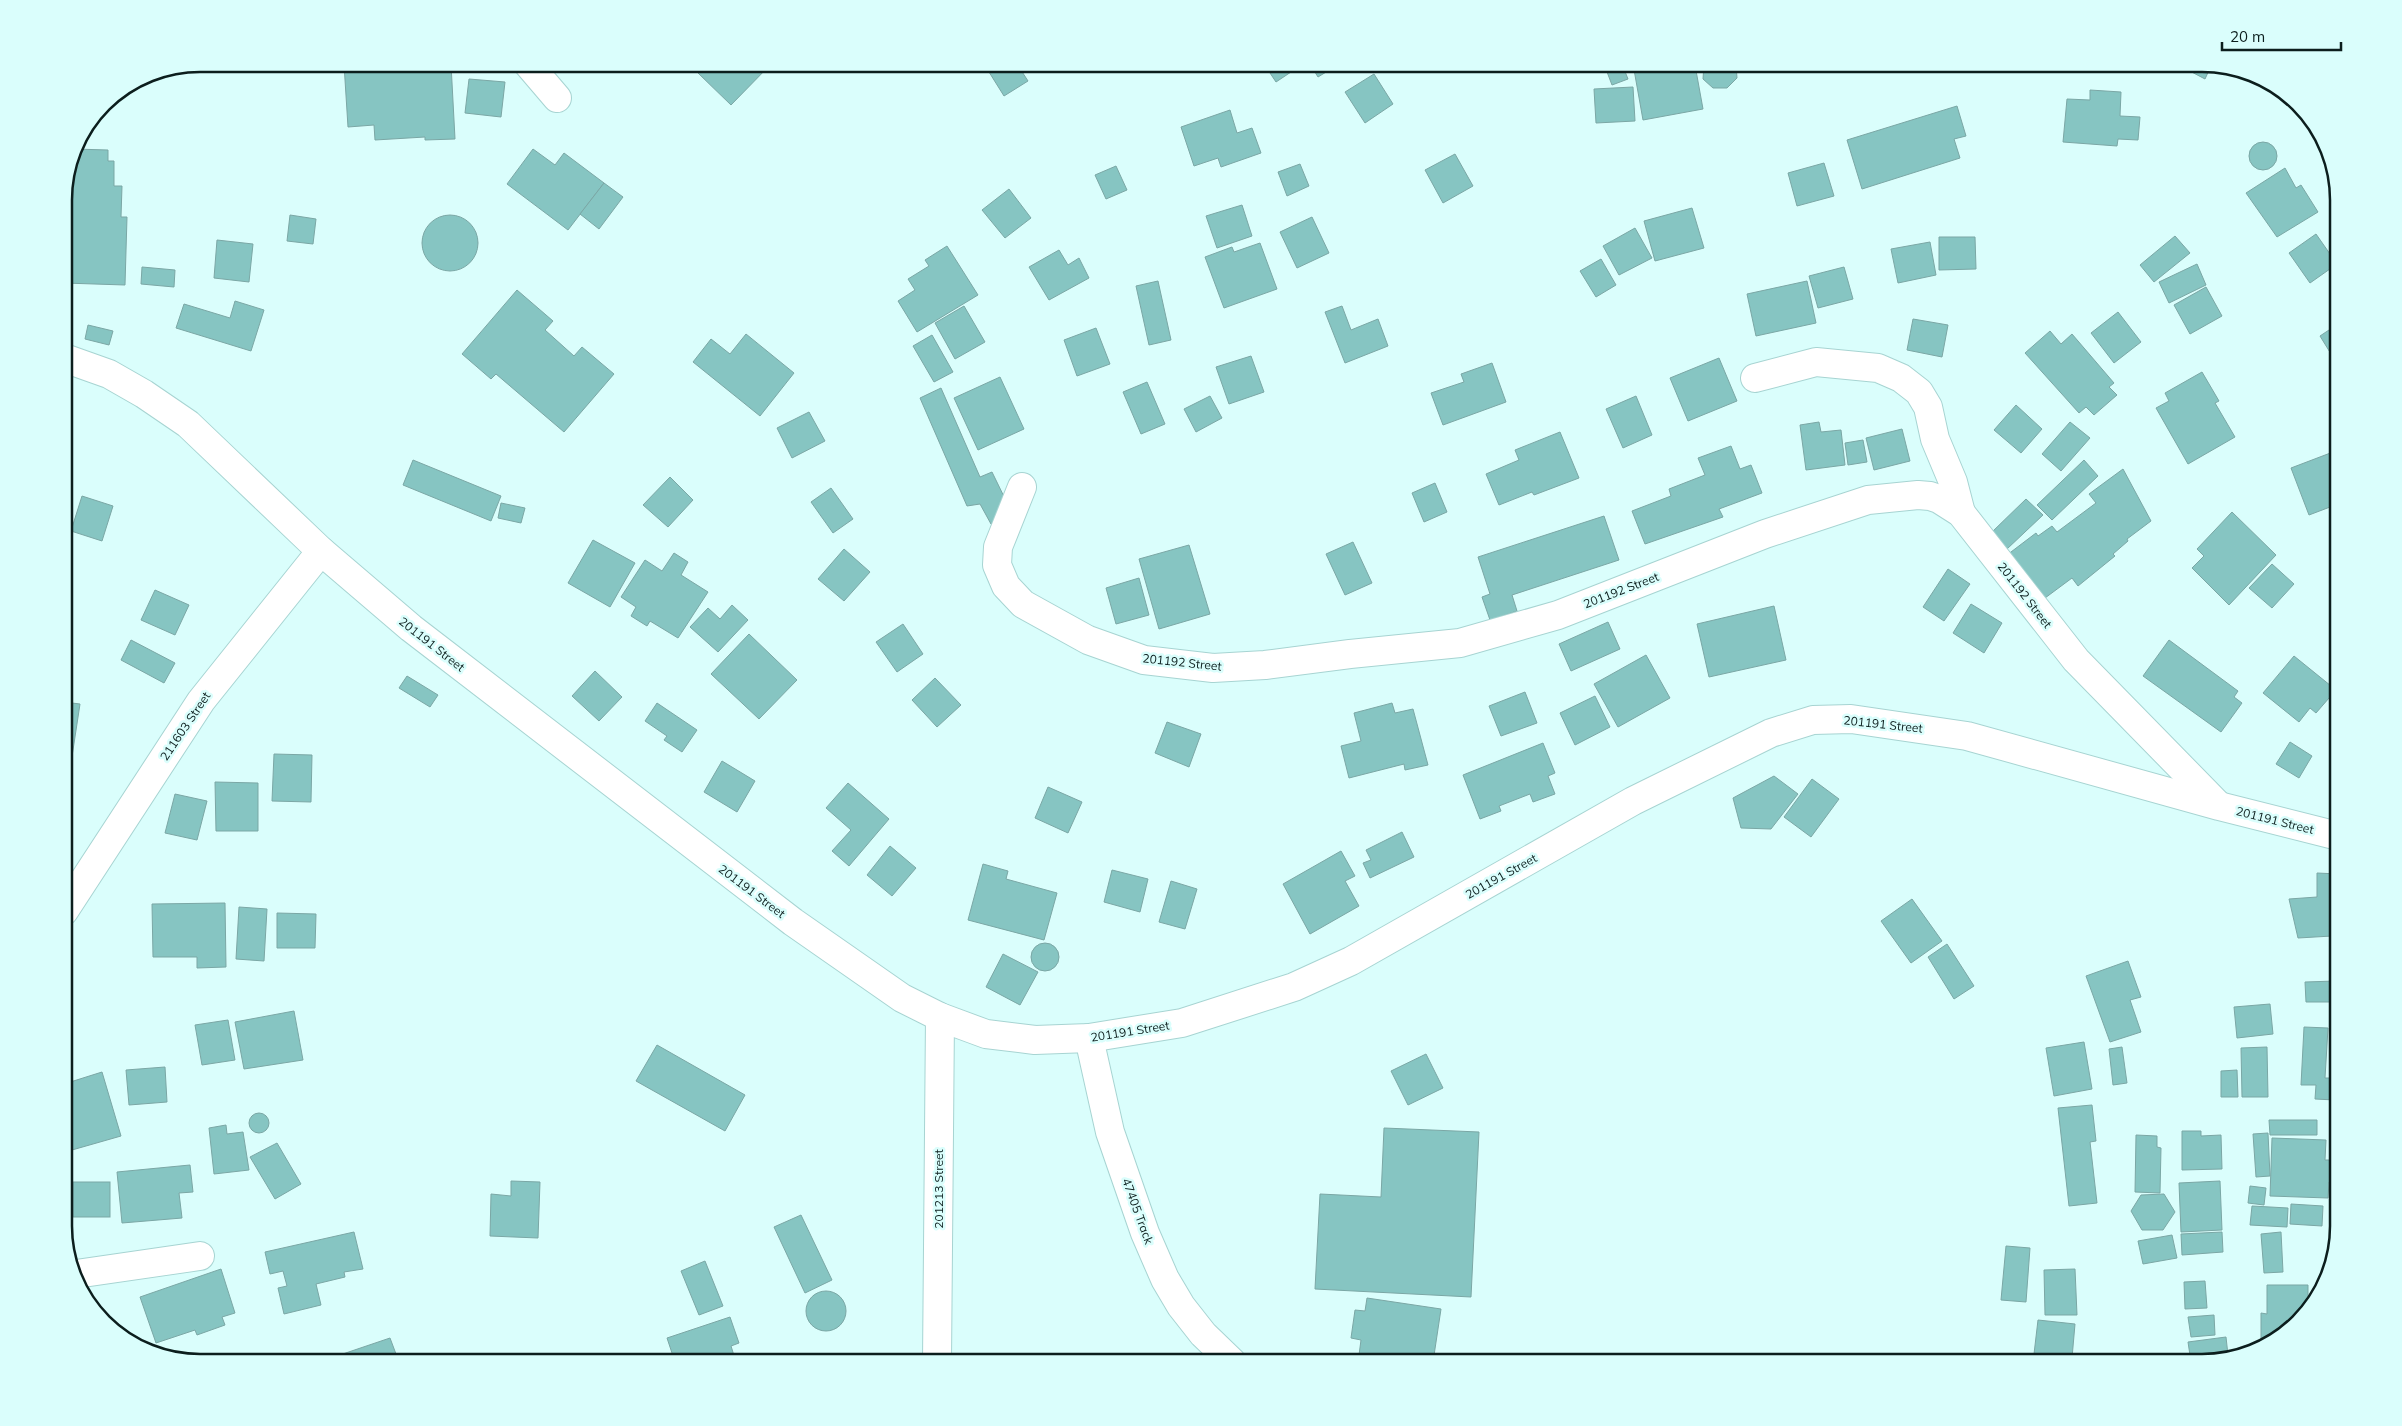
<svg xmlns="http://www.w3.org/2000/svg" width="2402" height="1426" font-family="Mulish,sans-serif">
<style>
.building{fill:#86c5c2;stroke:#7ba7a5}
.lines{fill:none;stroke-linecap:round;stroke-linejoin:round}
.minor-casing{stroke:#a7d4d2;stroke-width:30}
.minor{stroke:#fff;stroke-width:28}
.labels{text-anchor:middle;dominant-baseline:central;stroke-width:5;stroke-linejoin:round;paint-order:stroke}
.street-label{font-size:12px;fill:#0c1e1d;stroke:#dafefc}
.rim{fill:none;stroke:#0c1e1d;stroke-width:2.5}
</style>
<rect width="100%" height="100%" fill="#dafefc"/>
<g class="building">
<path d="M344 64H451L455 139 425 140V137L375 140 374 125 348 127Z"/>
<path d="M707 64H771L731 105 698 73Z"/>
<path d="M984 64H1017L1028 81 1004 96Z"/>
<path d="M1264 64H1303L1276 82Z"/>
<path d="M1310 64H1327L1331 69 1318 77Z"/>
<path d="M1604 64H1622L1628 79 1612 85Z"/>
<path d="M1633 64H1659L1660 71 1695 65 1703 109 1643 120Z"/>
<path d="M1704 64H1736L1737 78 1727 88H1713L1703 79Z"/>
<path d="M2189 64H2201L2211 66 2205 79 2186 69Z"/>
<path d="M1374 74 1393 104 1365 123 1345 92Z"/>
<path d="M469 79 505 82 501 117 465 113Z"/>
<path d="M1633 87 1635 121 1596 123 1594 89Z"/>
<path d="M2090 90 2121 92 2120 116 2140 117 2138 140 2118 139 2117 146 2063 142 2067 99 2090 100Z"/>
<path d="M1957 106 1966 136 1954 139 1960 158 1862 189 1847 140Z"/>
<path d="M1230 110 1237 133 1252 128 1261 153 1221 167 1218 158 1194 166 1181 127Z"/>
<circle cx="2263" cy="156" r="14"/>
<path d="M74 149 108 150V161H114V186H122L121 217H127L125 285 64 283V192Z"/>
<path d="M533 149 555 165 564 153 604 183 568 230 507 184Z"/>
<path d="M1455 154 1473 186 1443 203 1425 170Z"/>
<path d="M1824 163 1834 196 1797 206 1788 173Z"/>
<path d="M1300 164 1309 186 1287 196 1278 172Z"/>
<path d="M1116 166 1127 190 1106 199 1095 175Z"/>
<path d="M2285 168 2296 188 2301 185 2318 212 2277 237 2246 193Z"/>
<path d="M604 183 623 197 599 229 580 214Z"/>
<path d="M1009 189 1031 218 1005 238 982 210Z"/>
<path d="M1242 205 1252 236 1217 248 1206 216Z"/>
<path d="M1692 208 1704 248 1655 261 1644 221Z"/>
<circle cx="450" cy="243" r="28"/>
<path d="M290 215 316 219 313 244 287 241Z"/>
<path d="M1312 217 1329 253 1297 268 1280 232Z"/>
<path d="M1635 228 1652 258 1619 275 1603 246Z"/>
<path d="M2316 234 2337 264 2310 283 2289 253Z"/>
<path d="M2175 236 2190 253 2154 282 2140 265Z"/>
<path d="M1939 237H1975L1976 269 1939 270Z"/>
<path d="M217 240 253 244 249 282 214 278Z"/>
<path d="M1930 242 1936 275 1898 283 1891 249Z"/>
<path d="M1260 243 1277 289 1224 308 1205 257 1232 247 1234 252Z"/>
<path d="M947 246 978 295 917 332 898 301 915 290 908 279 929 266 925 260Z"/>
<path d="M1059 250 1068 265 1079 258 1089 278 1049 300 1029 267Z"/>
<path d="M1601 259 1616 285 1596 297 1580 271Z"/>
<path d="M2197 264 2206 285 2169 303 2159 282Z"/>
<path d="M142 267 175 270 174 287 141 284Z"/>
<path d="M1844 267 1853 299 1818 308 1809 276Z"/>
<path d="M1158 281 1171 340 1149 345 1136 286Z"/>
<path d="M1807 281 1816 323 1756 336 1747 294Z"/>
<path d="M2206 287 2222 316 2190 334 2174 305Z"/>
<path d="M517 290 553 321 545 330 574 356 582 347 614 374 564 432 496 374 491 379 462 354Z"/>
<path d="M235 301 264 310 251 351 176 328 184 304 230 318Z"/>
<path d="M964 306 985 342 955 359 935 323Z"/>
<path d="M1342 306 1351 330 1378 319 1388 346 1345 363 1325 312Z"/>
<path d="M2118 312 2141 342 2114 363 2091 333Z"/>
<path d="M1913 319 1948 325 1942 357 1907 350Z"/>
<path d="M2338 324V361L2336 362 2320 336Z"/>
<path d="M88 325 113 331 109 345 85 339Z"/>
<path d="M1096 328 1110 364 1077 376 1064 340Z"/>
<path d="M2050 331 2061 344 2072 334 2114 383 2109 387 2117 395 2094 415 2086 407 2079 413 2025 353Z"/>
<path d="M746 334 794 373 760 416 693 362 711 339 730 354Z"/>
<path d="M932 335 953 372 934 382 913 346Z"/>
<path d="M1251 356 1264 392 1229 404 1216 367Z"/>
<path d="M1719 358 1737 401 1688 421 1670 378Z"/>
<path d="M1492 363 1506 402 1443 425 1431 393 1464 382 1461 374Z"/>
<path d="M2202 372 2219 401 2215 403 2235 437 2188 464 2156 408 2169 401 2165 393Z"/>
<path d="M1000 377 1024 429 978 450 954 398Z"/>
<path d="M1147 382 1165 424 1141 434 1123 392Z"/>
<path d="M941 388 980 477 992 472 1011 511 991 524 980 504 967 506 920 398Z"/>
<path d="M1210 396 1222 418 1196 432 1184 409Z"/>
<path d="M1636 396 1652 435 1623 448 1606 409Z"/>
<path d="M2016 405 2042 429 2021 453 1994 430Z"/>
<path d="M809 412 825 441 792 458 777 428Z"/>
<path d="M1819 422 1821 432 1841 430 1845 465 1806 470 1800 425Z"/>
<path d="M2070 422 2090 438 2061 471 2042 454Z"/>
<path d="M1902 429 1910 461 1874 470 1866 438Z"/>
<path d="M1560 432 1579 478 1534 495 1532 492 1499 505 1486 474 1519 460 1515 450Z"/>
<path d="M1863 440 1867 462 1848 465 1845 443Z"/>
<path d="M1731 446 1740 469 1751 465 1762 493 1719 509 1723 517 1645 544 1632 511 1671 496 1669 489 1705 475 1698 458Z"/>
<path d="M2333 452 2338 464V504L2309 515 2291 468Z"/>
<path d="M413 460 501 496 491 521 403 485Z"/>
<path d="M2084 460 2098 476 2052 520 2037 505Z"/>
<path d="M2123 469 2151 521 2127 539 2128 541 2113 554 2115 556 2078 586 2072 578 2041 601 2007 555 2036 533 2038 536 2052 526 2057 532 2096 503 2089 494Z"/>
<path d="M670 477 693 500 668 527 643 505Z"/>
<path d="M1435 483 1447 512 1424 522 1412 493Z"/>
<path d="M831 488 853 519 833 533 811 502Z"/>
<path d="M82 496 113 506 102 541 71 531Z"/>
<path d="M2026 499 2043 515 2007 549 1992 532Z"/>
<path d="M501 503 525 508 521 523 498 518Z"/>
<path d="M64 504 71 506 64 528Z"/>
<path d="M2232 512 2276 555 2229 605 2192 568 2204 556 2197 549Z"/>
<path d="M1604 516 1619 560 1512 595 1517 611 1490 620 1482 597 1490 594 1478 557Z"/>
<path d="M64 528 68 530 64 546Z"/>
<path d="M593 540 635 563 610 607 568 583Z"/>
<path d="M1353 542 1372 583 1345 595 1326 554Z"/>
<path d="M1189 545 1210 614 1159 629 1139 559Z"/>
<path d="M844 549 870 572 844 601 818 579Z"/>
<path d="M674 553 688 562 681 575 708 592 678 638 650 621 647 626 631 616 636 607 621 597 645 560 662 571Z"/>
<path d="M2272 564 2294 584 2272 608 2249 588Z"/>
<path d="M1948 569 1970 584 1944 621 1923 607Z"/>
<path d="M1139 578 1149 615 1116 624 1106 588Z"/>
<path d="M155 590 189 605 175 635 141 620Z"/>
<path d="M1971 604 2002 623 1984 653 1953 633Z"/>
<path d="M732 605 748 620 718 652 690 627 708 608 720 619Z"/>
<path d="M1774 606 1786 660 1709 677 1697 624Z"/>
<path d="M1608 622 1620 649 1571 671 1559 644Z"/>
<path d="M903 624 923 654 897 672 876 642Z"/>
<path d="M749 634 797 680 759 719 711 674Z"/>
<path d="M131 640 175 663 164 683 121 660Z"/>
<path d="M2169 640 2238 691 2234 697 2242 703 2221 732 2143 676Z"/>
<path d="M1646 655 1670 698 1618 727 1594 684Z"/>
<path d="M2294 656 2336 690 2316 713 2310 708 2299 722 2263 693Z"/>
<path d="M595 671 622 697 599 721 572 696Z"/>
<path d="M407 676 438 695 430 707 399 688Z"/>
<path d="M935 678 961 705 937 727 912 700Z"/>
<path d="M1525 692 1537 723 1501 736 1489 706Z"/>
<path d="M1595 696 1610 727 1575 745 1560 713Z"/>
<path d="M64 702 80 704 64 809Z"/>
<path d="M657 703 697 730 682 752 664 740 667 736 645 721Z"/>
<path d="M1392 703 1395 713 1413 709 1428 765 1405 770 1404 764 1349 778 1341 746 1361 741 1354 713Z"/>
<path d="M1167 722 1201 734 1189 767 1155 753Z"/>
<path d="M2290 742 2312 756 2299 778 2276 764Z"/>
<path d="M1543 743 1555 773 1548 776 1555 794 1533 802 1530 794 1499 806 1501 811 1480 819 1463 775Z"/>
<path d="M274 754 312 755 311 802 272 801Z"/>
<path d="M722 761 755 781 737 812 704 792Z"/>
<path d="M1774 776 1798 794 1771 829 1741 828 1733 798Z"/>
<path d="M1812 779 1839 799 1811 837 1784 817Z"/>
<path d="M215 782 258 783V831H216Z"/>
<path d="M848 783 889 819 849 866 832 851 851 830 826 808Z"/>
<path d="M1048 787 1082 802 1068 833 1035 818Z"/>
<path d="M175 794 207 801 197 840 165 833Z"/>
<path d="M1402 832 1414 857 1370 878 1363 863 1371 860 1366 850Z"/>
<path d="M890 846 916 868 892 896 867 875Z"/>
<path d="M1341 851 1355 876 1345 881 1359 906 1310 934 1283 884Z"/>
<path d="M983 864 1008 871 1006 879 1057 893 1044 940 968 920Z"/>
<path d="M1112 870 1148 879 1140 912 1104 902Z"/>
<path d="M2317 873 2338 874V943H2331L2332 936 2298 938 2289 899 2317 897Z"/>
<path d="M1171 881 1197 889 1185 929 1159 922Z"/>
<path d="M1912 899 1942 941 1911 963 1881 921Z"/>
<path d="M225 903 226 967 197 968V957H153L152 904Z"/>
<path d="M239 907 267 909 264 961 236 959Z"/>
<path d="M277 913 316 914 315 948H277Z"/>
<circle cx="1045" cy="957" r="14"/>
<path d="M1947 944 1974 986 1954 999 1928 957Z"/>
<path d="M1003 954 1038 972 1020 1005 986 987Z"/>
<path d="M2128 961 2141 997 2130 1000 2141 1032 2110 1042 2086 976Z"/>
<path d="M2336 981V1002H2306L2305 982Z"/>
<path d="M2270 1004 2273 1034 2237 1038 2234 1007Z"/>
<path d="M294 1011 303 1060 244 1069 235 1022Z"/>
<path d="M228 1020 235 1060 202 1065 195 1025Z"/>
<path d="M2304 1027 2328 1028 2325 1078H2336L2335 1100 2315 1099 2316 1085H2301Z"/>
<path d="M2084 1042 2092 1089 2054 1096 2046 1048Z"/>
<path d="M657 1045 745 1095 725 1131 636 1081Z"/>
<path d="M2122 1047 2127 1083 2113 1085 2109 1049Z"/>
<path d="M2267 1047 2268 1097H2242L2241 1048Z"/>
<path d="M1426 1054 1443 1088 1408 1105 1391 1071Z"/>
<path d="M165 1067 167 1102 129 1105 126 1070Z"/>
<path d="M2237 1070 2238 1097H2221V1071Z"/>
<path d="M102 1072 121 1136 72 1150 64 1124V1084Z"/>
<path d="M2092 1105 2096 1141 2090 1142 2097 1203 2069 1206 2058 1108Z"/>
<circle cx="259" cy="1123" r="10"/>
<path d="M2269 1120H2317V1135H2270Z"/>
<path d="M226 1125 227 1134 243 1132 249 1170 214 1174 209 1128Z"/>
<path d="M1384 1128 1479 1132 1471 1297 1315 1289 1320 1194 1381 1197Z"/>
<path d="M2182 1131H2201V1136L2221 1135 2222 1169 2182 1170Z"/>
<path d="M2268 1133 2270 1176 2256 1177 2253 1134Z"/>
<path d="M2136 1135 2157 1136V1147L2161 1148 2160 1193 2135 1192Z"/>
<path d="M2272 1138 2326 1140 2325 1160H2335L2334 1181 2329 1182 2328 1198 2270 1196Z"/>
<path d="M277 1143 301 1184 275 1199 250 1157Z"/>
<path d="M190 1165 193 1192 179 1193 182 1218 122 1223 117 1172Z"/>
<path d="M511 1181 540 1182 538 1238 490 1236 491 1194 511 1196Z"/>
<path d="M2220 1181 2222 1230 2181 1232 2179 1183Z"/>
<rect x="73" y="1182" width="37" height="35"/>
<path d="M2250 1186 2266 1188 2264 1205 2248 1203Z"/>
<path d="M2164 1194 2175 1212 2163 1230H2142L2131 1211 2141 1195Z"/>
<path d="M2291 1204 2323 1206 2322 1226 2290 1224Z"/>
<path d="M2252 1206 2288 1208 2287 1227 2250 1225Z"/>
<path d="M801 1215 832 1280 805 1293 774 1227Z"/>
<path d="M354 1232 363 1269 344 1272 345 1277 316 1284 321 1305 284 1314 278 1288 287 1286 283 1271 270 1274 265 1252Z"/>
<path d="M2222 1232 2223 1252 2182 1255 2181 1234Z"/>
<path d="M2281 1232 2283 1272 2264 1273 2261 1234Z"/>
<path d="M2172 1235 2177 1258 2143 1264 2138 1241Z"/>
<path d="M2006 1246 2030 1248 2026 1302 2001 1300Z"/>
<path d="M705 1261 723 1306 699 1315 681 1271Z"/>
<path d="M221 1269 235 1313 222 1317 225 1325 197 1335 195 1330 156 1343 140 1297Z"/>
<path d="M2075 1269 2077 1315H2045L2044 1270Z"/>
<path d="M2205 1281 2207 1308 2185 1309 2184 1282Z"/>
<path d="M2267 1285H2308V1306L2272 1342H2261V1313L2267 1314Z"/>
<circle cx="826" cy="1311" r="20"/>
<path d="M1367 1298 1441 1309 1433 1362H1410L1359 1355 1361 1340 1351 1338 1355 1310 1365 1311Z"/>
<path d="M2214 1315 2215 1335 2191 1337 2188 1317Z"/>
<path d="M730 1317 739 1343 731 1346 736 1362H675L667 1338Z"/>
<path d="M2038 1320 2075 1324 2072 1358 2034 1354Z"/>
<path d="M2226 1337 2228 1355 2202 1362H2191L2188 1342Z"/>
<path d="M390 1338 399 1362H325V1360Z"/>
</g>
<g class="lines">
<g class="minor-casing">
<g id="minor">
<path d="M528 64 557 98"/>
<path d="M64 358 109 374 144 394 188 424 321 551 411 628 793 922 902 998 940 1017 986 1034 1035 1040 1089 1038 1182 1023 1294 987 1351 961 1633 801 1771 733 1813 720 1851 719 1967 736 2219 806 2338 836"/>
<path d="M1755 378 1816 362 1878 368 1901 378 1919 392 1928 407 1935 439 1953 482 1961 513"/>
<path d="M1022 487 998 547 997 565 1006 586 1023 604 1088 640 1144 660 1213 668 1265 665 1350 654 1460 643 1558 615 1765 534 1868 500 1918 495 1930 496 1939 499 1961 513 2076 660 2218 805"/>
<path d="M64 911 201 701 321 551"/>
<path d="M1089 1038 1110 1132 1145 1233 1165 1279 1181 1306 1203 1334 1232 1362"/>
<path d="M76 1274 200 1256"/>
<path d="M937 1362 940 1017"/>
</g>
</g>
<use href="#minor" class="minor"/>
</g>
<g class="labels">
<g class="street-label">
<text transform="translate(1621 590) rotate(-21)">201192 Street</text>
<text transform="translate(2025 595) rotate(52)">201192 Street</text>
<text transform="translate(432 644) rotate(38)">201191 Street</text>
<text transform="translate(1182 662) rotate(6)">201192 Street</text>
<text transform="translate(1883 724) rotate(6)">201191 Street</text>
<text transform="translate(185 726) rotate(-56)">211603 Street</text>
<text transform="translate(2275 820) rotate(14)">201191 Street</text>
<text transform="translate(1501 876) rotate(-29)">201191 Street</text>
<text transform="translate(752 891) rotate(37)">201191 Street</text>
<text transform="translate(1130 1031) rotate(-9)">201191 Street</text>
<text transform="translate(938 1189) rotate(-90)">201213 Street</text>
<text transform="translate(1138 1211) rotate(70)">47405 Track</text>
</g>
</g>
<path d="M0 0H2402V1426H0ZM200 72H2202A128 128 0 0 1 2330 200V1226A128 128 0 0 1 2202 1354H200A128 128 0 0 1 72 1226V200A128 128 0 0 1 200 72Z" fill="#dafefc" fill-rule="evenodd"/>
<path class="rim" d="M200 72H2202A128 128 0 0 1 2330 200V1226A128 128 0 0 1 2202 1354H200A128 128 0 0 1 72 1226V200A128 128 0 0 1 200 72Z"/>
<path d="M2222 42v8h119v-8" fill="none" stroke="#0c1e1d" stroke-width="2.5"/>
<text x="2230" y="42" font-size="15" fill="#0c1e1d" stroke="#dafefc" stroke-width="4" paint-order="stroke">20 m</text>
</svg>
